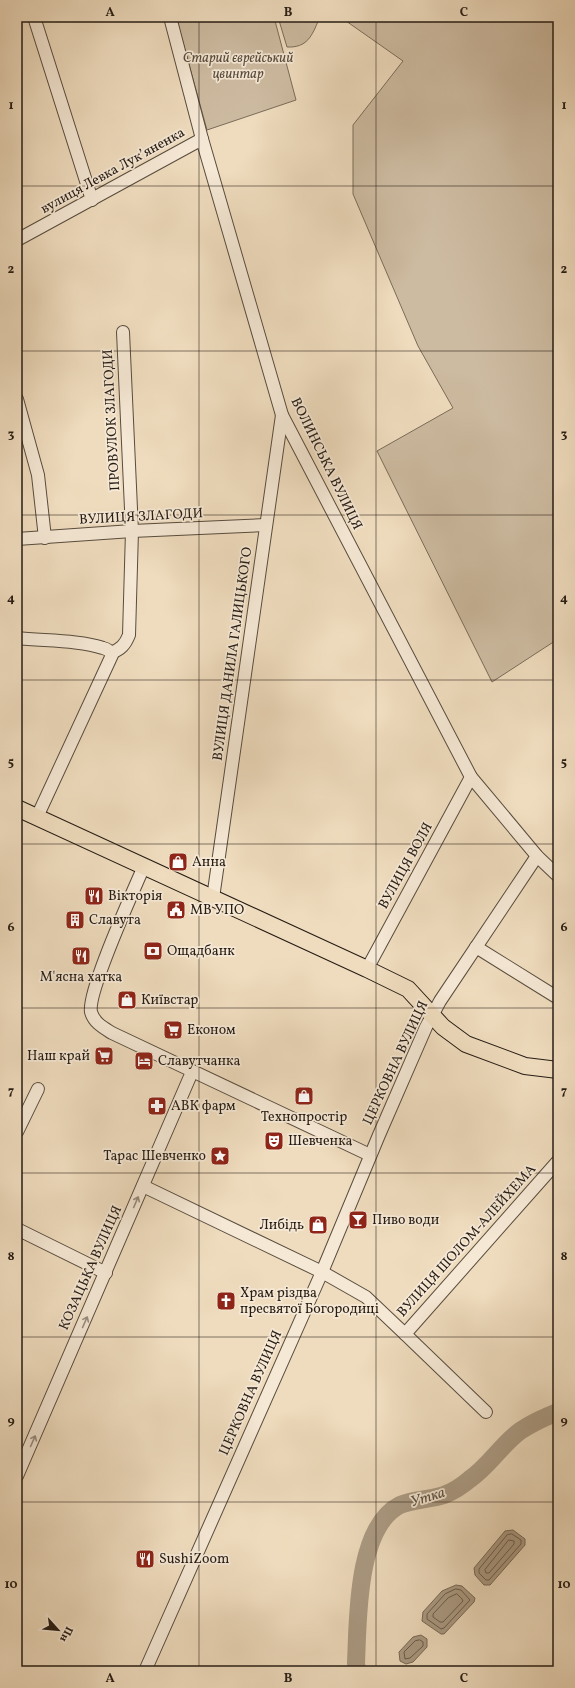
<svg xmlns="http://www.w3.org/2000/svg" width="575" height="1688" font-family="Vollkorn,serif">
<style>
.green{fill:#cdbba1;stroke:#7a6c5a}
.water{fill:#ab9b84;stroke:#766857}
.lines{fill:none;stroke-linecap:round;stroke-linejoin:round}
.shore{stroke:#685c4c;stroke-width:1}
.river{stroke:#ab9b84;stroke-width:18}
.minor-casing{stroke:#584c3e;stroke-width:14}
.major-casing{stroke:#261c14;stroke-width:18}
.minor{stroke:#f5e8d5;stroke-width:12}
.major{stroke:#efdcbe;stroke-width:16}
.oneway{stroke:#988c7e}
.grid{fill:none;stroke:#261c14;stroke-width:1;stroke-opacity:0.55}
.labels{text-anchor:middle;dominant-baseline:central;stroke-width:3.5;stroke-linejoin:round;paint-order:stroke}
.park-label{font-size:14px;font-style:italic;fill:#584c3e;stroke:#f5e8d5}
.street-label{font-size:14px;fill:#261c14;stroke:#f5e8d5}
.poi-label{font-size:14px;fill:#261c14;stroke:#f5e8d5;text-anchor:start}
.water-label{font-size:15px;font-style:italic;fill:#5b4f41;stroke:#f5e8d5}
.neatline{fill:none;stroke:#261c14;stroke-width:1.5}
.grid-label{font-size:13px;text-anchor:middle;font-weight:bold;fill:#261c14}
</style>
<rect width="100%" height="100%" fill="#efdcbe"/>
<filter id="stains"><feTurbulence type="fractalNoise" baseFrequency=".005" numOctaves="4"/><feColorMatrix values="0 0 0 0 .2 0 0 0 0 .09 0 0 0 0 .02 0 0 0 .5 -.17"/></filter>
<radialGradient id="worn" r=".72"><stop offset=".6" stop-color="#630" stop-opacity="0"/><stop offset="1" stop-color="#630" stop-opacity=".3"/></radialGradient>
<g class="green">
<path d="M176 17H274L296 100 207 130Z"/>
<path d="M278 17H319V19C312 36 307 48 287 47Z"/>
<path d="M344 17H558V639L492 682 377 451 453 408 418 346 353 194V125L403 61 346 21Z"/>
</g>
<g class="water">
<path d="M513 1530 525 1539V1545L490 1585H484L475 1575 474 1568 505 1531Z"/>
<path d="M456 1585 462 1586 475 1598 474 1602 444 1634H441L422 1621 423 1612 442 1591Z"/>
<path d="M421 1635 427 1639V1647L413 1662 406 1664 400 1661 399 1652 413 1637Z"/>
</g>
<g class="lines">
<g class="shore">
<path d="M512 1534 521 1540V1544L489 1580H486L479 1573V1569L507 1535Z"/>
<path d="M509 1540 514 1541V1544L489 1573H486L485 1570Z"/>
<path d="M456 1589 461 1590 470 1600 444 1628 441 1629 427 1619V1614L445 1594Z"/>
<path d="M457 1594 462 1599 463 1601 443 1622H440L433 1617V1614L448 1598Z"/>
<path d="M420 1640 423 1642V1646L410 1658 405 1659 404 1652 415 1641Z"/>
</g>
<path class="river" d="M357 1671 356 1663C358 1621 356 1527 400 1505 414 1499 429 1500 444 1495 452 1492 463 1485 470 1479 489 1466 501 1445 520 1431 532 1423 545 1417 558 1412"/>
<g class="minor-casing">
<g id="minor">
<path d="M34 17 92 200"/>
<path d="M170 17 202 139 282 415 471 777 537 856 558 876"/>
<path d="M17 240 202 139"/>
<path d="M17 399 38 475 45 538"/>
<path d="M17 539 132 531 266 525"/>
<path d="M17 638C43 641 79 640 103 648 108 649 110 651 112 655L37 817"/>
<path d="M111 653C121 649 125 645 129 635L132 531 123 332"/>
<path d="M144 866C133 892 87 992 91 1012 94 1023 104 1028 112 1033L370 1155"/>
<path d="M213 898 282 415"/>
<path d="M476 947 558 998"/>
<path d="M367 969 471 777"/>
<path d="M17 1132 38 1089"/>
<path d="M143 1186 322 1272 366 1297 405 1334 558 1161"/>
<path d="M17 1229 106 1273"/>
<path d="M405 1334 486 1412"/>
<path d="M17 1476 192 1072"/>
<path d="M145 1671 322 1272 379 1135 426 1027 440 1001 537 856"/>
</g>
</g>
<g class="major-casing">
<path id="major" d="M17 808 367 969 408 989 443 1027 466 1044 525 1066 558 1070"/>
</g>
<use href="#minor" class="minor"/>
<use href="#major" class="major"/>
</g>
<defs><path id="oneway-shaft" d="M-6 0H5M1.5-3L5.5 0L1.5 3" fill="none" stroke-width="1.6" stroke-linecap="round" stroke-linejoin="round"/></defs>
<g class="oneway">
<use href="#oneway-shaft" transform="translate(136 1202) rotate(-67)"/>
<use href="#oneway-shaft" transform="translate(85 1322) rotate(-66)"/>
<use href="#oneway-shaft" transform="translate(33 1441) rotate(-66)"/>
</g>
<path class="grid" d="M199 17V1671M376 17V1671M17 186H558M17 351H558M17 515H558M17 680H558M17 844H558M17 1008H558M17 1173H558M17 1337H558M17 1502H558"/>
<defs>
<g id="shop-square" transform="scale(1)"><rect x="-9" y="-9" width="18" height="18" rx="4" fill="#8f2418" stroke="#f5e8d5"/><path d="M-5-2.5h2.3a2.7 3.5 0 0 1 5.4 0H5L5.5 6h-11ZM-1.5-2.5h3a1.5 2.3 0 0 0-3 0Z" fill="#fff"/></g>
<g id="restaurant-square" transform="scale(1)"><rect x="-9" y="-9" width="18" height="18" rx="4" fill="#8f2418" stroke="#f5e8d5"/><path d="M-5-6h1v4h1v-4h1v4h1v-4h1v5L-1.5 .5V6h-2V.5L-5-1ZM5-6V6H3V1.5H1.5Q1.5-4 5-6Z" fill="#fff"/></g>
<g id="civic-square" transform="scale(1)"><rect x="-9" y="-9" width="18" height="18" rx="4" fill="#8f2418" stroke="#f5e8d5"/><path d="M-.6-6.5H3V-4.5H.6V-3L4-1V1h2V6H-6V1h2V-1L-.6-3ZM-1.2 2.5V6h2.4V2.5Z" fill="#fff"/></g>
<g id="building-square" transform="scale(1)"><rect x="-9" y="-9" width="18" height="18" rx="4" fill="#8f2418" stroke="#f5e8d5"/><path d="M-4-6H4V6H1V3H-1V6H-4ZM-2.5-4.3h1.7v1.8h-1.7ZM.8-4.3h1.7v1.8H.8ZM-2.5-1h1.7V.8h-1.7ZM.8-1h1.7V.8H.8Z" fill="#fff"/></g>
<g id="bank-square" transform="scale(1)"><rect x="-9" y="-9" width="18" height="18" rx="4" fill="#8f2418" stroke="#f5e8d5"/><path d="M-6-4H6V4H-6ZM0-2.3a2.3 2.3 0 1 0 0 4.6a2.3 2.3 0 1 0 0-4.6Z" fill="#fff"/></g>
<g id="supermarket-square" transform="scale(1)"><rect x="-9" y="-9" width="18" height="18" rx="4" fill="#8f2418" stroke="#f5e8d5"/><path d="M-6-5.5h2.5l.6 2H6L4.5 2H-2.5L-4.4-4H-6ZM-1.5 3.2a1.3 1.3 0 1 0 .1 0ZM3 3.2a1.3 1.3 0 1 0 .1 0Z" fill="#fff"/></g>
<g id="hotel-square" transform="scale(1)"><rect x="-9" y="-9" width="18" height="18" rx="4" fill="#8f2418" stroke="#f5e8d5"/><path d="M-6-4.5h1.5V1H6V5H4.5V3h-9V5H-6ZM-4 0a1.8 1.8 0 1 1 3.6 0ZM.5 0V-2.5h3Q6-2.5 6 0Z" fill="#fff"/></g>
<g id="pharmacy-square" transform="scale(1)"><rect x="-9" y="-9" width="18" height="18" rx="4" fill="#8f2418" stroke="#f5e8d5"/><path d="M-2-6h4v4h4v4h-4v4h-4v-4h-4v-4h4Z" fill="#fff"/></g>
<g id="theatre-square" transform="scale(1)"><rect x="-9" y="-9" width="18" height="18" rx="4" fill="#8f2418" stroke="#f5e8d5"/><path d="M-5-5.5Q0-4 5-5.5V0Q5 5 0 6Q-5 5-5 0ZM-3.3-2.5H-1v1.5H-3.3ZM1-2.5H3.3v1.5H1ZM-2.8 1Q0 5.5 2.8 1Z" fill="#fff"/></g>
<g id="sight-square" transform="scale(1)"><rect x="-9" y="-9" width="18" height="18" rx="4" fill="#8f2418" stroke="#f5e8d5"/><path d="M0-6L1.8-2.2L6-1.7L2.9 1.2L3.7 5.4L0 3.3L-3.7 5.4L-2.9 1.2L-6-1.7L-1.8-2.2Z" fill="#fff"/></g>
<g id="bar-square" transform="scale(1)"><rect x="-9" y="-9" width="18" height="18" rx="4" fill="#8f2418" stroke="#f5e8d5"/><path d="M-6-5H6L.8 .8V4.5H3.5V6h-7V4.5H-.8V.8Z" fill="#fff"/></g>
<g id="church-square" transform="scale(1)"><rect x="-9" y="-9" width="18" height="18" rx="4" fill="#8f2418" stroke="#f5e8d5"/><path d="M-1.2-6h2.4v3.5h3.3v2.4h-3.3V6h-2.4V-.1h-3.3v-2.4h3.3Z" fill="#fff"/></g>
</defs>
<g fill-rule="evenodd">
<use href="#shop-square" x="178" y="862"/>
<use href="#restaurant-square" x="94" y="896"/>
<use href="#civic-square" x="176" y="910"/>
<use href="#building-square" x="75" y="920"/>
<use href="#bank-square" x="153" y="951"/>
<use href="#restaurant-square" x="81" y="956"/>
<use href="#shop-square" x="127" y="1000"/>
<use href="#supermarket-square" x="173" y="1030"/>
<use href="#supermarket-square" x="104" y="1056"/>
<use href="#hotel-square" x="144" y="1061"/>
<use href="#shop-square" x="304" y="1096"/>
<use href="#pharmacy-square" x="157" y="1106"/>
<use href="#theatre-square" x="274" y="1141"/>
<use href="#sight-square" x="220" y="1156"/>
<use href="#bar-square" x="358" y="1220"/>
<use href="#shop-square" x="318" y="1225"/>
<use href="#church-square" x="226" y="1301"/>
<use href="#restaurant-square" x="145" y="1559"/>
</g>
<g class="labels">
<g class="park-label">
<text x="238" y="58">Старий єврейський<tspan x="238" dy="16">цвинтар</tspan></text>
</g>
<g class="street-label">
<text transform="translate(113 171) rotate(-29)">вулиця Левка Лукʼяненка</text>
<text transform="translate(112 420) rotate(-93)">ПРОВУЛОК ЗЛАГОДИ</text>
<text transform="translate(326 464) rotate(64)">ВОЛИНСЬКА ВУЛИЦЯ</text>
<text transform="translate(141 517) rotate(-3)">ВУЛИЦЯ ЗЛАГОДИ</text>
<text transform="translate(233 654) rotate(-82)">ВУЛИЦЯ ДАНИЛА ГАЛИЦЬКОГО</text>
<text transform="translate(406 866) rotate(-61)">ВУЛИЦЯ ВОЛЯ</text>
<text transform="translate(396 1063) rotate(-65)">ЦЕРКОВНА ВУЛИЦЯ</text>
<text transform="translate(467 1241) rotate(-48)">ВУЛИЦЯ ШОЛОМ-АЛЕЙХЕМА</text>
<text transform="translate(91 1268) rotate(-66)">КОЗАЦЬКА ВУЛИЦЯ</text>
<text transform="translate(251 1393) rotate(-66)">ЦЕРКОВНА ВУЛИЦЯ</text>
</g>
<g class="poi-label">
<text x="192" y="862">Анна</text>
<text x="108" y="896">Вікторія</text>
<text x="190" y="910">МВ УПО</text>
<text x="89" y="920">Славута</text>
<text x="167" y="951">Ощадбанк</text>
<text x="81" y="977" text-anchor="middle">М'ясна хатка</text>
<text x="141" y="1000">Київстар</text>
<text x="187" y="1030">Економ</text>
<text x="90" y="1056" text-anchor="end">Наш край</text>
<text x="158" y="1061">Славутчанка</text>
<text x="171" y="1106">АВК фарм</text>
<text x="304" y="1117" text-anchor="middle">Технопростір</text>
<text x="288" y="1141">Шевченка</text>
<text x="206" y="1156" text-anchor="end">Тарас Шевченко</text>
<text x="372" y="1220">Пиво води</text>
<text x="304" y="1225" text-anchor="end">Либідь</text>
<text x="240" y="1293">Храм різдва<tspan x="240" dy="16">пресвятої Богородиці</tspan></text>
<text x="159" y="1559">SushiZoom</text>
</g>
<g class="water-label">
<text transform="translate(428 1498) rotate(-17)">Утка</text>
</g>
</g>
<rect width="575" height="1688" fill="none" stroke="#efdcbe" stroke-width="44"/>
<g transform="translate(58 1630) rotate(117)" stroke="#f5e8d5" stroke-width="3" paint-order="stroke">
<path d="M0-3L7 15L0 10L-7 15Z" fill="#261c14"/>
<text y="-6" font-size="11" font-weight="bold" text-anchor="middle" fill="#261c14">Пн</text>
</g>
<rect x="22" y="22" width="531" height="1644" class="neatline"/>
<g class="grid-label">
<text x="110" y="16">A</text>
<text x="288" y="16">B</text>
<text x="464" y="16">C</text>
<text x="11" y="109">1</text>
<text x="564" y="109">1</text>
<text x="11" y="273">2</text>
<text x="564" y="273">2</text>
<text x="11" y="438">3</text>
<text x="564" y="438">3</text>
<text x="11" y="602">4</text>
<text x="564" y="602">4</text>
<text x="11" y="766">5</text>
<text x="564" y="766">5</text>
<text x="11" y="931">6</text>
<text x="564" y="931">6</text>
<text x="11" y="1095">7</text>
<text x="564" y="1095">7</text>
<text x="11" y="1260">8</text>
<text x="564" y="1260">8</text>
<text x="11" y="1424">9</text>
<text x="564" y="1424">9</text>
<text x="11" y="1588">10</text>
<text x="564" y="1588">10</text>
<text x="110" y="1682">A</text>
<text x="288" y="1682">B</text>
<text x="464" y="1682">C</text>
</g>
<rect width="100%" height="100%" filter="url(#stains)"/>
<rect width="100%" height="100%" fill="url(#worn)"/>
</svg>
